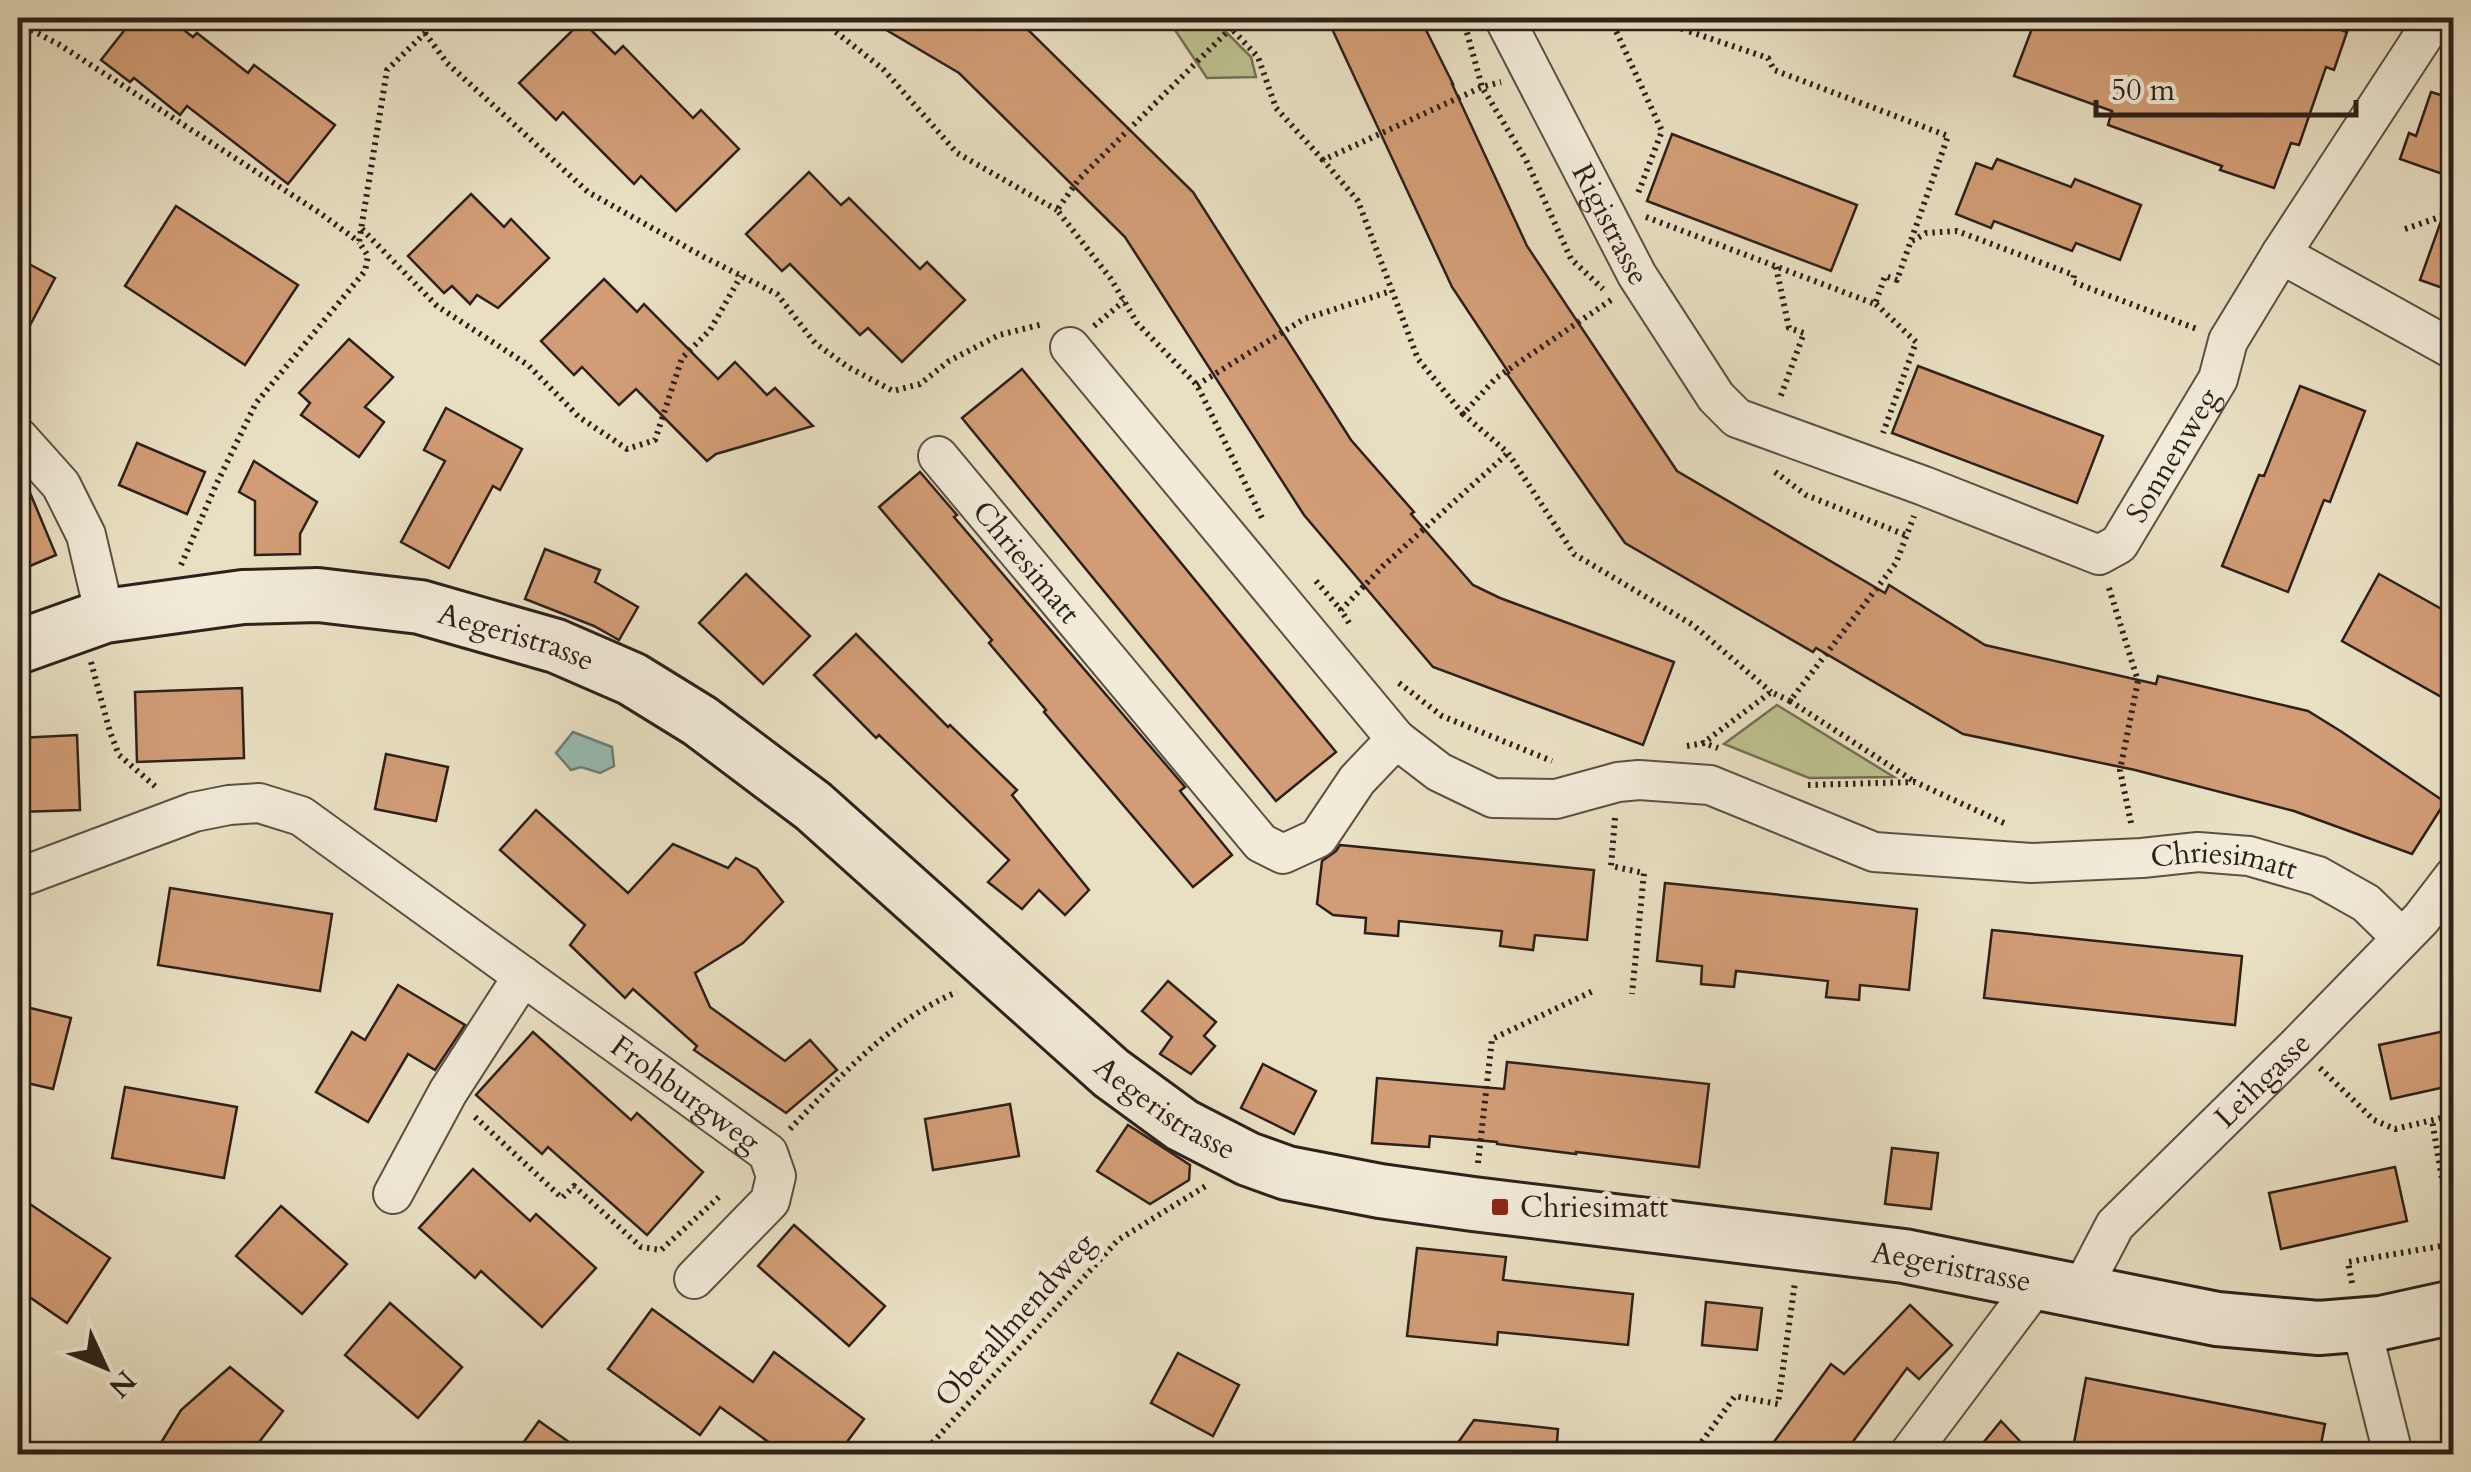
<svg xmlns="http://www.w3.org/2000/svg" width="2471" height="1472" font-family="Cardo,serif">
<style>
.green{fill:#bcc18f;stroke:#747054;stroke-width:2.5}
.water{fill:#97bdb2;stroke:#6d7e75;stroke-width:2.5}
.building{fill:#d29d76;stroke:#2d201a;stroke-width:2.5}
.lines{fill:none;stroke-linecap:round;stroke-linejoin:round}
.street-casing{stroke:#5c5044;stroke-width:42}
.secondary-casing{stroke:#2d201a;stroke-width:58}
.path{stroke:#2d201a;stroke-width:6;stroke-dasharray:2.5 5;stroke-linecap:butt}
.street{stroke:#f1ebd8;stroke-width:38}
.secondary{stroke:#f1ebd8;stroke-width:52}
.poi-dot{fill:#8f2418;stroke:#f1ebd8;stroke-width:4}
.labels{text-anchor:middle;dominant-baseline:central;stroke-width:10;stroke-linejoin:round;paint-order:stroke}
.street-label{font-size:30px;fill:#2d201a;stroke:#f1ebd8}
.poi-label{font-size:30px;fill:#2d201a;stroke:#f1ebd8;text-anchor:start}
</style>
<rect width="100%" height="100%" fill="#e9e0c3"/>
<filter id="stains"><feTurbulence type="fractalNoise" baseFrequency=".002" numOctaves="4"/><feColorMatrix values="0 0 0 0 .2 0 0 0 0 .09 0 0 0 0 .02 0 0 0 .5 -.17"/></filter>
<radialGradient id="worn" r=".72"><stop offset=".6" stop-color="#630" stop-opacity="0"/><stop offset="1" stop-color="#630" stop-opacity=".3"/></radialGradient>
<g class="green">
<path d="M1157 18H1217L1221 27 1251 57 1256 77 1207 78 1173 27Z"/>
<path d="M1777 705 1894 777 1809 778 1724 744Z"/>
</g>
<path class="water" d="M573 732 612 747 614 766 600 773 581 767 571 770 556 753Z"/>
<g class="building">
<path d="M134 18H168L193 37 197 33 248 73 254 65 335 125 288 184 187 106 180 115 134 78 130 82 101 60Z"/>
<path d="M866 18H1016L1193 192 1351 440 1414 512 1411 514 1473 585 1500 598 1674 662 1643 745 1433 667 1304 515 1125 237 959 73Z"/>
<path d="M1327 18H1420L1453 84H1452L1527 246 1677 471 1885 593 1889 585 1985 645 2156 684 2158 676 2308 711 2342 732 2445 802 2412 854 2294 811 2135 770 1963 734 1816 648 1813 652 1625 543 1507 374 1509 373 1452 287Z"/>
<path d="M2036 18H2307L2347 32 2334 70 2326 67 2299 145 2291 143 2274 188 2220 170 2222 166 2108 125 2112 111 2014 76Z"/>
<path d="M582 21 615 54 623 46 693 118 701 110 739 149 676 211 641 176 634 184 563 112 556 120 519 83Z"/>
<path d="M2431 92 2454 99V178L2400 159 2409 133 2416 136Z"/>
<path d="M1672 134 1857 205 1831 271 1647 201Z"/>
<path d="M1997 159 2071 187 2075 179 2141 205 2120 260 2076 243 2072 251 1994 221 1991 228 1956 214 1976 163 1992 169Z"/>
<path d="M809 172 841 205 849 198 920 269 927 262 965 300 902 362 868 328 860 335 790 264 782 271 746 234Z"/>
<path d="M471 194 504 227 511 219 549 258 498 308 477 295 470 304 452 286 444 293 408 256Z"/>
<path d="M2450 196 2454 197V292L2420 280Z"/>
<path d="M176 206 298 285 245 365 125 286Z"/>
<path d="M18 258 55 278 18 348Z"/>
<path d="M604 279 637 312 644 304 718 379 735 362 767 395 775 388 813 426 716 454 707 461 636 389 619 405 582 367 574 375 541 341Z"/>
<path d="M349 339 393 377 365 407 384 422 359 457 301 415 310 403 299 393Z"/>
<path d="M1918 366 2103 436 2077 503 1892 433Z"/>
<path d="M1022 369 1336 752 1276 801 962 418Z"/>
<path d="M2300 386 2365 411 2330 502 2324 500 2288 592 2222 566 2259 475 2264 476Z"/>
<path d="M446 408 522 449 500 490 493 486 449 568 401 542 445 461 424 450Z"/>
<path d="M137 443 205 472 187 514 119 485Z"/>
<path d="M254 461 317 502 300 534V554L255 555V501L239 492Z"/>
<path d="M18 470 23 476 56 555 18 571Z"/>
<path d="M920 472 957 515 954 517 1185 787 1180 791 1232 855 1193 887 1044 712 1046 710 989 643 992 640 879 507Z"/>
<path d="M545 549 600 570 595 582 638 607 619 640 594 626 525 599Z"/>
<path d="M746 574 810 636 763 684 699 623Z"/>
<path d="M2379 574 2454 616V704L2342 641Z"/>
<path d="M856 634 948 727 950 725 1017 790 1012 795 1089 890 1065 915 1039 890 1022 909 988 882 1009 860 879 735 876 738 814 675Z"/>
<path d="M242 688 244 758 137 762 135 692Z"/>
<path d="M77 735 80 810 18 812V738Z"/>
<path d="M386 754 448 767 436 821 375 809Z"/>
<path d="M536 810 628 893 673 844 728 868 736 858 757 869 783 902 743 943 695 973 710 1007 785 1061 810 1040 837 1070 786 1113 694 1050 697 1046 633 989 625 998 570 945 585 925 500 850Z"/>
<path d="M1340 845 1594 870 1587 940 1535 935 1533 950 1500 946 1502 931 1399 921 1398 936 1365 933 1366 918 1333 915 1317 904 1322 861 1336 851Z"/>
<path d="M1665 883 1917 909 1909 990 1860 985 1859 1000 1826 997 1828 981 1736 971 1734 987 1701 984 1702 966 1657 961Z"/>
<path d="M170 888 332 914 320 991 158 965Z"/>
<path d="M1992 930 2242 956 2235 1025 1984 998Z"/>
<path d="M1168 981 1216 1022 1204 1036 1215 1046 1191 1074 1160 1054 1172 1037 1142 1011Z"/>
<path d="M398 985 465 1025 435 1070 408 1054 368 1122 316 1092 352 1032 365 1040Z"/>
<path d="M18 1005 71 1018 53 1089 18 1081Z"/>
<path d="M2454 1029V1085L2391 1099 2379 1045Z"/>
<path d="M533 1032 631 1120 637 1113 703 1172 647 1235 548 1147 542 1154 476 1095Z"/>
<path d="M1507 1062 1709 1084 1699 1167 1576 1152V1154L1497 1144V1142L1430 1136 1429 1147 1372 1143 1377 1078 1504 1089Z"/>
<path d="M1263 1064 1316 1091 1294 1134 1241 1108Z"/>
<path d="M125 1087 237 1107 224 1178 112 1158Z"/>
<path d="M1010 1104 1019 1156 933 1170 925 1119Z"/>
<path d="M1128 1125 1190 1165 1189 1180 1150 1204 1097 1171Z"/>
<path d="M1892 1148 1938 1153 1931 1209 1885 1204Z"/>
<path d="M2395 1167 2407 1221 2281 1249 2269 1193Z"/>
<path d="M473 1169 530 1221 536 1214 596 1268 542 1327 481 1271 475 1278 419 1228Z"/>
<path d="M18 1196 110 1258 67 1323 18 1289Z"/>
<path d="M281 1206 347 1264 302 1314 236 1256Z"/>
<path d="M794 1225 885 1306 849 1346 758 1266Z"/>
<path d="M1417 1248 1506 1257 1503 1280 1633 1294 1628 1345 1498 1332 1497 1345 1407 1336Z"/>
<path d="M1706 1302 1762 1308 1757 1350 1702 1345Z"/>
<path d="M390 1303 462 1367 418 1418 345 1355Z"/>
<path d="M1910 1305 1952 1345 1919 1379 1907 1368 1846 1451 1843 1448 1839 1454H1765L1831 1364 1844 1374Z"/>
<path d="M652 1309 753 1382 774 1352 864 1419 838 1454H785L720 1407 700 1435 608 1369Z"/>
<path d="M1178 1353 1239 1385 1213 1436 1151 1403Z"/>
<path d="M230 1367 283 1411 250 1454H154L181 1410Z"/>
<path d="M2086 1378 2325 1424 2319 1454H2132L2074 1443Z"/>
<path d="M1474 1420 1558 1429 1556 1454H1450Z"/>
<path d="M539 1421 586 1454H515Z"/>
<path d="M2001 1421 2032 1454H1974Z"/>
</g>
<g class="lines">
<g class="street-casing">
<g id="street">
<path id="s1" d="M1504 18 1637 275 1716 397 1737 418 1924 486 2099 555 2119 544 2218 379 2228 341 2281 254 2435 18"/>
<path d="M2281 254 2454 350"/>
<path id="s2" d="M1070 347 1396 739 1439 772 1493 798 1556 799 1618 782 1639 780 1710 785 1874 852 2031 863 2142 858 2198 852 2249 856 2318 876 2366 903 2402 938"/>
<path d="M18 437 61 485 86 535 105 616"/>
<path id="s3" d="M938 456 1261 843 1283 854 1318 838 1357 780 1396 739"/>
<path id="s4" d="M18 878 194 812 229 805 259 803 301 816 768 1153 776 1176 770 1201 694 1279"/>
<path d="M393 1194 448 1092 523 976"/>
<path id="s5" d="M2081 1290 2115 1225 2297 1046 2421 919 2454 876"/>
<path d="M2361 1326 2393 1454"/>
<path d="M1909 1454 2038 1282"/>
</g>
</g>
<g class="secondary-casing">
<g id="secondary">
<path id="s6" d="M18 647 105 616 243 597 318 595 420 607 556 646 632 679 700 721 813 806 1111 1073 1182 1125 1248 1159 1287 1173 1380 1191 1473 1204 1904 1256 2217 1319 2319 1328 2381 1323 2454 1307"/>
</g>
</g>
<g class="path">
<path d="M818 18 883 69 957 153 1057 210"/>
<path d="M1226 18 1231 28 1258 57 1276 108 1323 160"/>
<path d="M1463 18 1482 87 1526 160 1571 259 1603 289"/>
<path d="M1610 18 1662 131 1637 196"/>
<path d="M1653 18 1688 31 1693 18"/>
<path d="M18 23 60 45 320 213 359 242"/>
<path d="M1231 28 1079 179 1057 210 1111 279 1137 323 1197 385 1262 518"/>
<path d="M425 33 447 63 588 192 704 257 777 294 815 343 848 367 893 391 920 384 949 361 999 335 1043 324"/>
<path d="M1646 217 1875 304 1885 276 1897 280 1948 136 1774 70 1768 58 1688 31"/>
<path d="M362 229 437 306 528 365 579 417 627 449 655 440 682 358 710 330 741 276"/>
<path d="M2405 229 2454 212"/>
<path d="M1912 241 1926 233 1957 231 2074 275 2073 282 2197 329"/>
<path d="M1776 267 1789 328 1804 333 1780 398"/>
<path d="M1611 300 1496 378 1463 414 1508 453 1574 554 1693 625 1771 692"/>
<path d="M1876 304 1916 342 1883 433"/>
<path d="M1094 326 1124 301"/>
<path d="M1197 385 1304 319 1391 291"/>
<path d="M1463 414 1418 359 1358 201 1323 160 1482 87 1501 82"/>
<path d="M1775 472 1806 495 1908 536"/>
<path d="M181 565 216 485 256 403 365 271 368 256 359 242 387 70 425 33 434 18"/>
<path d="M1316 581 1341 610"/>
<path d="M2109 588 2138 681 2120 770 2131 823"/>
<path d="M1349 623 1341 610 1383 566 1508 453"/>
<path d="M91 662 110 732 119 755 157 788"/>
<path d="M1399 683 1442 716 1552 761"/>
<path d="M1790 701 1915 782"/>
<path d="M1702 744 1771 692 1790 701 1896 563 1914 516"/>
<path d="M1687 746 1704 743 1718 748"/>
<path d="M1808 785 1915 782 2006 824"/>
<path d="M1615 818 1611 866 1644 873 1632 994"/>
<path d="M2320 1068 2374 1120 2395 1129 2454 1115"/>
<path d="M475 1117 562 1198 574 1186 641 1247 661 1250 720 1196"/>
<path d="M790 1129C839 1078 890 1020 957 992"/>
<path d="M1478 1163 1492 1039 1595 990"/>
<path d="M2352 1283 2348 1262 2453 1244 2432 1120"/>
<path d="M922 1454 1118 1240 1209 1184"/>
<path d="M1693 1454 1735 1396 1778 1404 1795 1282"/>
</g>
<use href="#street" class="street"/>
<use href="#secondary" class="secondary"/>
</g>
<rect class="poi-dot" x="1490" y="1197" width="20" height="20" rx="5"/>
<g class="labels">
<g class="street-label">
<text stroke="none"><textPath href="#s1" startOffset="232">Rigistrasse</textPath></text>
<text stroke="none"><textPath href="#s1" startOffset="978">Sonnenweg</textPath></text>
<text stroke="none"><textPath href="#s3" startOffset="138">Chriesimatt</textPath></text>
<text stroke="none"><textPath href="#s6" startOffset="510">Aegeristrasse</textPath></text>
<text stroke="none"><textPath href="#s2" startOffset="1372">Chriesimatt</textPath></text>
<text stroke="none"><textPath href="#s5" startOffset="280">Leihgasse</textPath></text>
<text stroke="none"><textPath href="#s4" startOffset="772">Frohburgweg</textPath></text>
<text stroke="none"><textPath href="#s6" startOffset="1320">Aegeristrasse</textPath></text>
<text stroke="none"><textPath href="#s6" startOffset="2130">Aegeristrasse</textPath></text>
<text transform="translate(1015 1320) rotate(-48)">Oberallmendweg</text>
</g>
<g class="poi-label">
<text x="1520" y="1207">Chriesimatt</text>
</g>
</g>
<rect width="2471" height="1472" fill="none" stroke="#e9e0c3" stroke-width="60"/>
<rect x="20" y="20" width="2431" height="1432" fill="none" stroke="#2d201a" stroke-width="5"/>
<rect x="30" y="30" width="2411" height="1412" fill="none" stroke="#2d201a" stroke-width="2.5"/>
<g transform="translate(105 1367) rotate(134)" stroke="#f1ebd8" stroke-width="8" paint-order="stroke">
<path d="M0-8L18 38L0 25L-18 38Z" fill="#2d201a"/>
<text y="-15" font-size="28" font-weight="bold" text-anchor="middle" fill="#2d201a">N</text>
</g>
<path d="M2096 100v15h260v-15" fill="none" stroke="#2d201a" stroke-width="5"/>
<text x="2111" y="100" font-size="30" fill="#2d201a" stroke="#f1ebd8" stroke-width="8" paint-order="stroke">50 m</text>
<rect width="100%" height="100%" filter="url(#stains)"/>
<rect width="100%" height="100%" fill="url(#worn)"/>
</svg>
